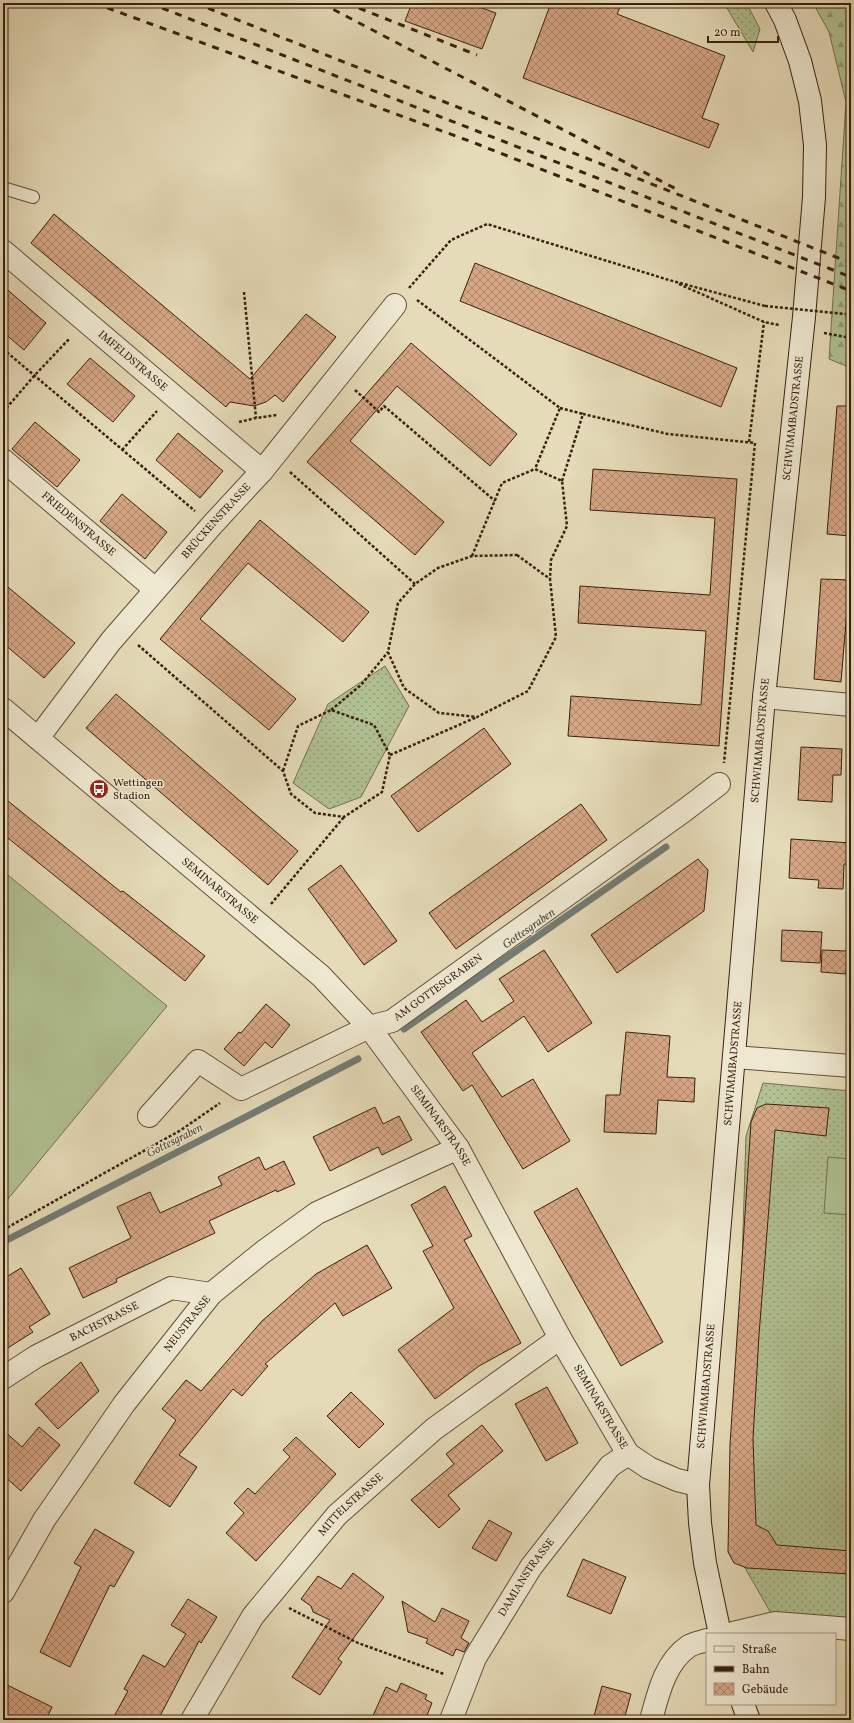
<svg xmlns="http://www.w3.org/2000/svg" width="854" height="1723" font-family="Vollkorn,serif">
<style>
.grass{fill:url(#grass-dots);stroke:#767051}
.forest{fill:url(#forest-firs);stroke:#767051}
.pitch{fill:#b1c192;stroke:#767051}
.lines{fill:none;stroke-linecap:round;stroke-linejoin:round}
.stream{stroke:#737c75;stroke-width:7}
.building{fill:url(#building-cross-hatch);stroke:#3a2010}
.service-casing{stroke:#654f3a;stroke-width:14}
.minor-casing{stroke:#654f3a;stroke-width:24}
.tertiary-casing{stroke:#654f3a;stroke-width:24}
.secondary-casing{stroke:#3a2010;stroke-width:24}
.path{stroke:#3a2010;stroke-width:2.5;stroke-dasharray:3 2;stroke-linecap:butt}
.service{stroke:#eee8d1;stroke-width:12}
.minor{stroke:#eee8d1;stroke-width:22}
.tertiary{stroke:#eee8d1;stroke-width:22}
.secondary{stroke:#eee8d1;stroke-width:22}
.rail{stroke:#3a2010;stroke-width:3;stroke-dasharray:7 7;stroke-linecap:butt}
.path-bridge{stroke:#3a2010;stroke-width:2.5;stroke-dasharray:3 2;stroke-linecap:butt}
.labels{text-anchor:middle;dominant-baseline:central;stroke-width:3;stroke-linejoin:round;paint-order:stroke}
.street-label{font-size:11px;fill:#3a2010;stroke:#eee8d1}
.poi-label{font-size:11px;fill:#3a2010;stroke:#eee8d1;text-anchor:start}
.water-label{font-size:12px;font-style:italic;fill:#564e43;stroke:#eee8d1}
</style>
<defs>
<pattern id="grass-dots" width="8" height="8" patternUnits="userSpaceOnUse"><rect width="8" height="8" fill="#b1c192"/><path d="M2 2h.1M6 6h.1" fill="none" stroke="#919c76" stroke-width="1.8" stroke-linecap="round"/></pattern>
<pattern id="forest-firs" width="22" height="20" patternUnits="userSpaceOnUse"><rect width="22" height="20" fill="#b1c192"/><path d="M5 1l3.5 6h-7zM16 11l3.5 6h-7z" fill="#919c76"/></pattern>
<pattern id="building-cross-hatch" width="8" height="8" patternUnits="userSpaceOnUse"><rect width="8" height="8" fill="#d6a685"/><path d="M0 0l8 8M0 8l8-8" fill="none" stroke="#af876b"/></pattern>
</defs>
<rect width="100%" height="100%" fill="#e5dbb8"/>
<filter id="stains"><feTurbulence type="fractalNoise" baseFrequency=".005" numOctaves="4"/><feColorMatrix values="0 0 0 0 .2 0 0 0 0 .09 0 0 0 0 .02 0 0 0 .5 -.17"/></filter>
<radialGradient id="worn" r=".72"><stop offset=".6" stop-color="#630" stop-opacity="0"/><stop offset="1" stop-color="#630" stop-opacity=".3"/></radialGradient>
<g class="grass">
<path d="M724 3H746L748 6 760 29 753 52Z"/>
<path d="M385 666 409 706 361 797 329 809 293 783 328 704Z"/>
<path d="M763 1083 851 1091V1621L772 1615 733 1547 746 1136Z"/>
</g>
<path class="forest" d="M813 3H851V368L829 359 846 102 829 32Z"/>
<g class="pitch">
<path d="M3 871 167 1006 8 1199 3 1195Z"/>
<path d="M828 1157 851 1159V1215L824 1213Z"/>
</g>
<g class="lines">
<g class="stream">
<path d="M404 1029 666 847"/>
<path d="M3 1242 358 1059"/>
</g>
</g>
<g class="building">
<path d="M412 3H468L496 13 482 49 405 21Z"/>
<path d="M551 3H622L617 14 725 56 702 118 719 124 709 148 523 78Z"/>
<path d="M54 214 250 379 306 314 336 337 283 402 275 395 266 402 254 406 230 402 226 407 31 243Z"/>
<path d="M475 263 737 368 721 407 460 301Z"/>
<path d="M3 286 46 323 24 350 3 332Z"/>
<path d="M411 343 517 434 490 466 397 386 350 441 444 522 415 555 307 462Z"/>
<path d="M90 358 135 396 113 422 67 384Z"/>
<path d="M837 406H851V536L827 534Z"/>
<path d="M35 422 80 460 57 487 12 449Z"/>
<path d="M178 433 223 471 200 498 156 460Z"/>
<path d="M593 469 737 479 719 746 568 736 571 696 701 705 706 631 578 623 580 586 710 595 715 518 590 510Z"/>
<path d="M122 494 167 532 145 559 100 521Z"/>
<path d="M260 520 369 612 343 642 248 563 200 619 296 699 269 730 160 639Z"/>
<path d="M821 579 851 580V610H847L841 682 814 679Z"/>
<path d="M3 583 75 643 44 678 3 643Z"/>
<path d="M116 694 298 851 268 885 86 728Z"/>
<path d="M484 728 511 764 418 832 391 796Z"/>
<path d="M801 747 842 749 841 775H833L832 802 798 800Z"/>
<path d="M3 797 121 892 123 891 205 956 185 981 3 834Z"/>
<path d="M581 804 607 840 456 949 429 913Z"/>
<path d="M791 839 851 843V864H844L843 889 818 888 819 880 789 878Z"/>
<path d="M698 859 708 870 704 911 617 973 591 935Z"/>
<path d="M341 865 397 941 364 965 308 889Z"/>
<path d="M782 930 822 932 820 963 781 961Z"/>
<path d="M544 950 592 1023 548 1052 524 1016 472 1053 502 1097 533 1079 570 1141 523 1169 472 1085 463 1091 421 1032 466 1000 482 1022 514 1001 499 979Z"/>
<path d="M822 950 847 951 846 974 821 972Z"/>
<path d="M266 1004 290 1025 272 1048 265 1042 244 1066 224 1049 239 1032 241 1033Z"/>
<path d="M626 1032 670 1036 667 1077 695 1078 694 1102 658 1100 656 1134 604 1132 606 1095H620Z"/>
<path d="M766 1104 829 1108 826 1136 775 1130 759 1335 753 1439 756 1525 768 1531 777 1545 851 1551V1574L747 1568 734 1563 728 1552 730 1445 751 1122 757 1108Z"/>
<path d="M375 1107 383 1124 399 1116 412 1140 382 1155 378 1147 330 1171 313 1137Z"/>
<path d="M259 1157 265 1170 284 1161 295 1184 277 1192 276 1190 209 1221 215 1233 116 1279 117 1282 83 1298 69 1268 131 1238 117 1207 150 1192 160 1213 222 1185 218 1177Z"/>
<path d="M445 1186 472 1236 464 1240 521 1343 479 1366 435 1399 398 1350 454 1308 423 1251 433 1246 411 1205Z"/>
<path d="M577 1188 663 1342 621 1366 534 1212Z"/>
<path d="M367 1245 392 1288 343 1316 335 1303 265 1364 268 1366 242 1396 233 1389 179 1455 197 1467 170 1507 134 1483 176 1420 162 1409 186 1380 201 1391 262 1321 316 1274Z"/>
<path d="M21 1268 50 1314 29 1327 33 1332 3 1351V1279Z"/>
<path d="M81 1362 99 1391 58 1429 35 1404Z"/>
<path d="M547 1387 578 1443 546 1461 515 1404Z"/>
<path d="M351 1392 384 1424 359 1448 327 1416Z"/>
<path d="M482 1425 503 1451 448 1495 460 1509 439 1528 411 1500 454 1464 446 1454Z"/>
<path d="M39 1427 60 1445 21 1491 3 1475V1430L22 1447Z"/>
<path d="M296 1437 336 1474 256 1561 226 1533 244 1513 234 1503 248 1488 255 1494 290 1457 283 1450Z"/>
<path d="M489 1520 512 1533 496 1561 472 1548Z"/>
<path d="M95 1529 134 1552 114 1587 110 1585 70 1667 40 1652 81 1567 74 1563Z"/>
<path d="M583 1559 626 1577 611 1614 567 1596Z"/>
<path d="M353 1573 384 1597 338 1659 342 1662 320 1695 292 1677 330 1620 313 1612 311 1606 301 1599 318 1576 341 1589Z"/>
<path d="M188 1599 217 1617 201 1643 199 1641 158 1720H112L128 1691 124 1689 143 1655 165 1667 186 1634 171 1625Z"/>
<path d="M402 1601 435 1622 442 1608 469 1621 461 1638 469 1643 464 1652 456 1649 453 1656 426 1643 428 1639 408 1632Z"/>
<path d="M3 1683 52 1707 46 1720H12L3 1716Z"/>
<path d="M401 1683 427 1695 425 1699 432 1703 425 1720H371L386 1687 397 1692Z"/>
<path d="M602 1686 631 1694 624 1720H593Z"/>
</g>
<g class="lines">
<g class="service-casing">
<path id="service" d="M3 188 33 197"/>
</g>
<g class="minor-casing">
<g id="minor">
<path id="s1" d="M3 251 262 471"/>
<path id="s2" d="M3 460 155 589"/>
<path d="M764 697 851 705"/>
<path id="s3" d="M38 738 111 641 212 525 262 471 395 305"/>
<path d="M734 1057 851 1066"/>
<path id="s4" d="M149 1116 198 1061 241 1089 369 1027 392 1021 685 810 719 784"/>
<path id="s5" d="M3 1378 37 1356 171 1288 211 1294"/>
<path id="s6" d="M3 1592 44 1520 124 1404 211 1294 263 1252 317 1213 458 1148"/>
<path d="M729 1634 775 1623 851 1629"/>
<path id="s7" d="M192 1720 253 1616 337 1515 434 1429 560 1338"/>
<path id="s8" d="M451 1720 475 1658 531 1567 610 1466 628 1454"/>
<path d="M651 1720C658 1694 665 1662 689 1646 694 1643 701 1642 707 1640"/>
</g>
</g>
<g class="tertiary-casing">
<g id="tertiary">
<path id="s9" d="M3 709 321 976 369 1027 458 1148 560 1338 628 1454 649 1468 677 1480 698 1485"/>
</g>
</g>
<g class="secondary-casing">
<g id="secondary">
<path id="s10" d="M720 1634 705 1563 700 1523 698 1485 764 697 804 317 814 197 815 145 810 101 800 61 785 20 776 3"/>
<path d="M743 1704 749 1720"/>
</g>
</g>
<g class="path">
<path d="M679 284 764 322 779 325"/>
<path d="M409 288 451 240 487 224 669 280 765 306"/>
<path d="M244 292 256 418"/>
<path d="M417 300 560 408 535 469"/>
<path d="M845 314 851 315"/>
<path d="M824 333 851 338"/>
<path d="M3 349 195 511"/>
<path d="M355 390 379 412 384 406 495 501"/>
<path d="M560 408 583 414"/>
<path d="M3 412 34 376 70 338"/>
<path d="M239 422 256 418 277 415"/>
<path d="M749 442 764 322"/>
<path d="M122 450 157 411"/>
<path d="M290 472 415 584"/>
<path d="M562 481 583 414 668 434 755 443 724 763"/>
<path d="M517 555 550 579 556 637 528 691 477 717 439 713 404 688 388 652 398 603 415 584 438 568 472 556Z"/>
<path d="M472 556 502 483 535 469 562 481 567 526 551 560 550 579"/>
<path d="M138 645 283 771 291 794 315 813 344 817 382 792 390 755 374 725 331 710 298 726 283 771"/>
<path d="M331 710 361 685 388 652"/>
<path d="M390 755 477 717"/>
<path d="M271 904 344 817"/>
<path d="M3 1230 181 1130 220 1103"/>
<path d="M289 1608 358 1643 444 1674"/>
</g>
<use href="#service" class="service"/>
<use href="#minor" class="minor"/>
<use href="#tertiary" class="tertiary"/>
<use href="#secondary" class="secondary"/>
<g class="rail">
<path d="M94 3 472 142 851 291"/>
<path d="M149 3 851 277"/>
<path d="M195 3 851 263"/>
<path d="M321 3 678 190"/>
<path d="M346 3 477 55"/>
</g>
<path class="path-bridge" d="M765 306 845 314"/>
</g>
<defs>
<g id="bus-disc" transform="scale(1)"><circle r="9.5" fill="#8f2418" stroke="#eee8d1"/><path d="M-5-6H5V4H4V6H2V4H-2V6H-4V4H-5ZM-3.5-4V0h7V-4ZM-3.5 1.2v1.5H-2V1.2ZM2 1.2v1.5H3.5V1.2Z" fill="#fff"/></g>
</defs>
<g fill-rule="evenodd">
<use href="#bus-disc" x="99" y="789"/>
</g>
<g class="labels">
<g class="street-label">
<text stroke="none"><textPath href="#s1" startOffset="170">IMFELDSTRASSE</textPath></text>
<text stroke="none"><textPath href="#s10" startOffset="1222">SCHWIMMBADSTRASSE</textPath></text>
<text stroke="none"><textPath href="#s3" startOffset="281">BRÜCKENSTRASSE</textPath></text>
<text stroke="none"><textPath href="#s2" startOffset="99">FRIEDENSTRASSE</textPath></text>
<text stroke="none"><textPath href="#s10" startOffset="898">SCHWIMMBADSTRASSE</textPath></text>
<text stroke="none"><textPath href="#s9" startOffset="283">SEMINARSTRASSE</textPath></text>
<text stroke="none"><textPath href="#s4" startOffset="348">AM GOTTESGRABEN</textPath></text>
<text stroke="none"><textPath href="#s10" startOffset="574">SCHWIMMBADSTRASSE</textPath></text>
<text stroke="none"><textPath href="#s9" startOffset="607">SEMINARSTRASSE</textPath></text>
<text stroke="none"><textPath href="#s5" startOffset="116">BACHSTRASSE</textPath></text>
<text stroke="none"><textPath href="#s6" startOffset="326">NEUSTRASSE</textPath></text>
<text stroke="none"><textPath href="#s10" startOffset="250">SCHWIMMBADSTRASSE</textPath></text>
<text stroke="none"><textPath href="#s9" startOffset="931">SEMINARSTRASSE</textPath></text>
<text stroke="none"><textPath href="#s7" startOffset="269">MITTELSTRASSE</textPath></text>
<text stroke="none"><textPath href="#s8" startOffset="162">DAMIANSTRASSE</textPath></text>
</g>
<g class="poi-label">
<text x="113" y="783">Wettingen<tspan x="113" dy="13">Stadion</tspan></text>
</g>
<g class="water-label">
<text transform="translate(529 929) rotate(-35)">Gottesgraben</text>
<text transform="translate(175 1141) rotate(-27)">Gottesgraben</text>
</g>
</g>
<rect width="854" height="1723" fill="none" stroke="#e5dbb8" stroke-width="16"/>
<rect x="4" y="4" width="846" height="1715" fill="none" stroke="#3a2010" stroke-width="2"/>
<rect x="8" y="8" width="838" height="1707" fill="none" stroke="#3a2010"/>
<rect x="706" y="1633" width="130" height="72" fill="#eee8d1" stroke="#a69884"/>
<rect x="714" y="1646" width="20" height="6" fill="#eee8d1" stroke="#a69884"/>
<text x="742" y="1653" font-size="12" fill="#3a2010">Straße</text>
<rect x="714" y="1666" width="20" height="6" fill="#3a2010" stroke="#a69884"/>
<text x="742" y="1673" font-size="12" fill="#3a2010">Bahn</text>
<rect x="714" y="1683" width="20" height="12" fill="url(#building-cross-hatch)" stroke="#a69884"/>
<text x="742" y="1693" font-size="12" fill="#3a2010">Gebäude</text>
<path d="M708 36v6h70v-6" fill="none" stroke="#3a2010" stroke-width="2"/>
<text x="714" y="36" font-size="12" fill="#3a2010" stroke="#eee8d1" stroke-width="3" paint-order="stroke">20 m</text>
<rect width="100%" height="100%" filter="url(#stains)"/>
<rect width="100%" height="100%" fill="url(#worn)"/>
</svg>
